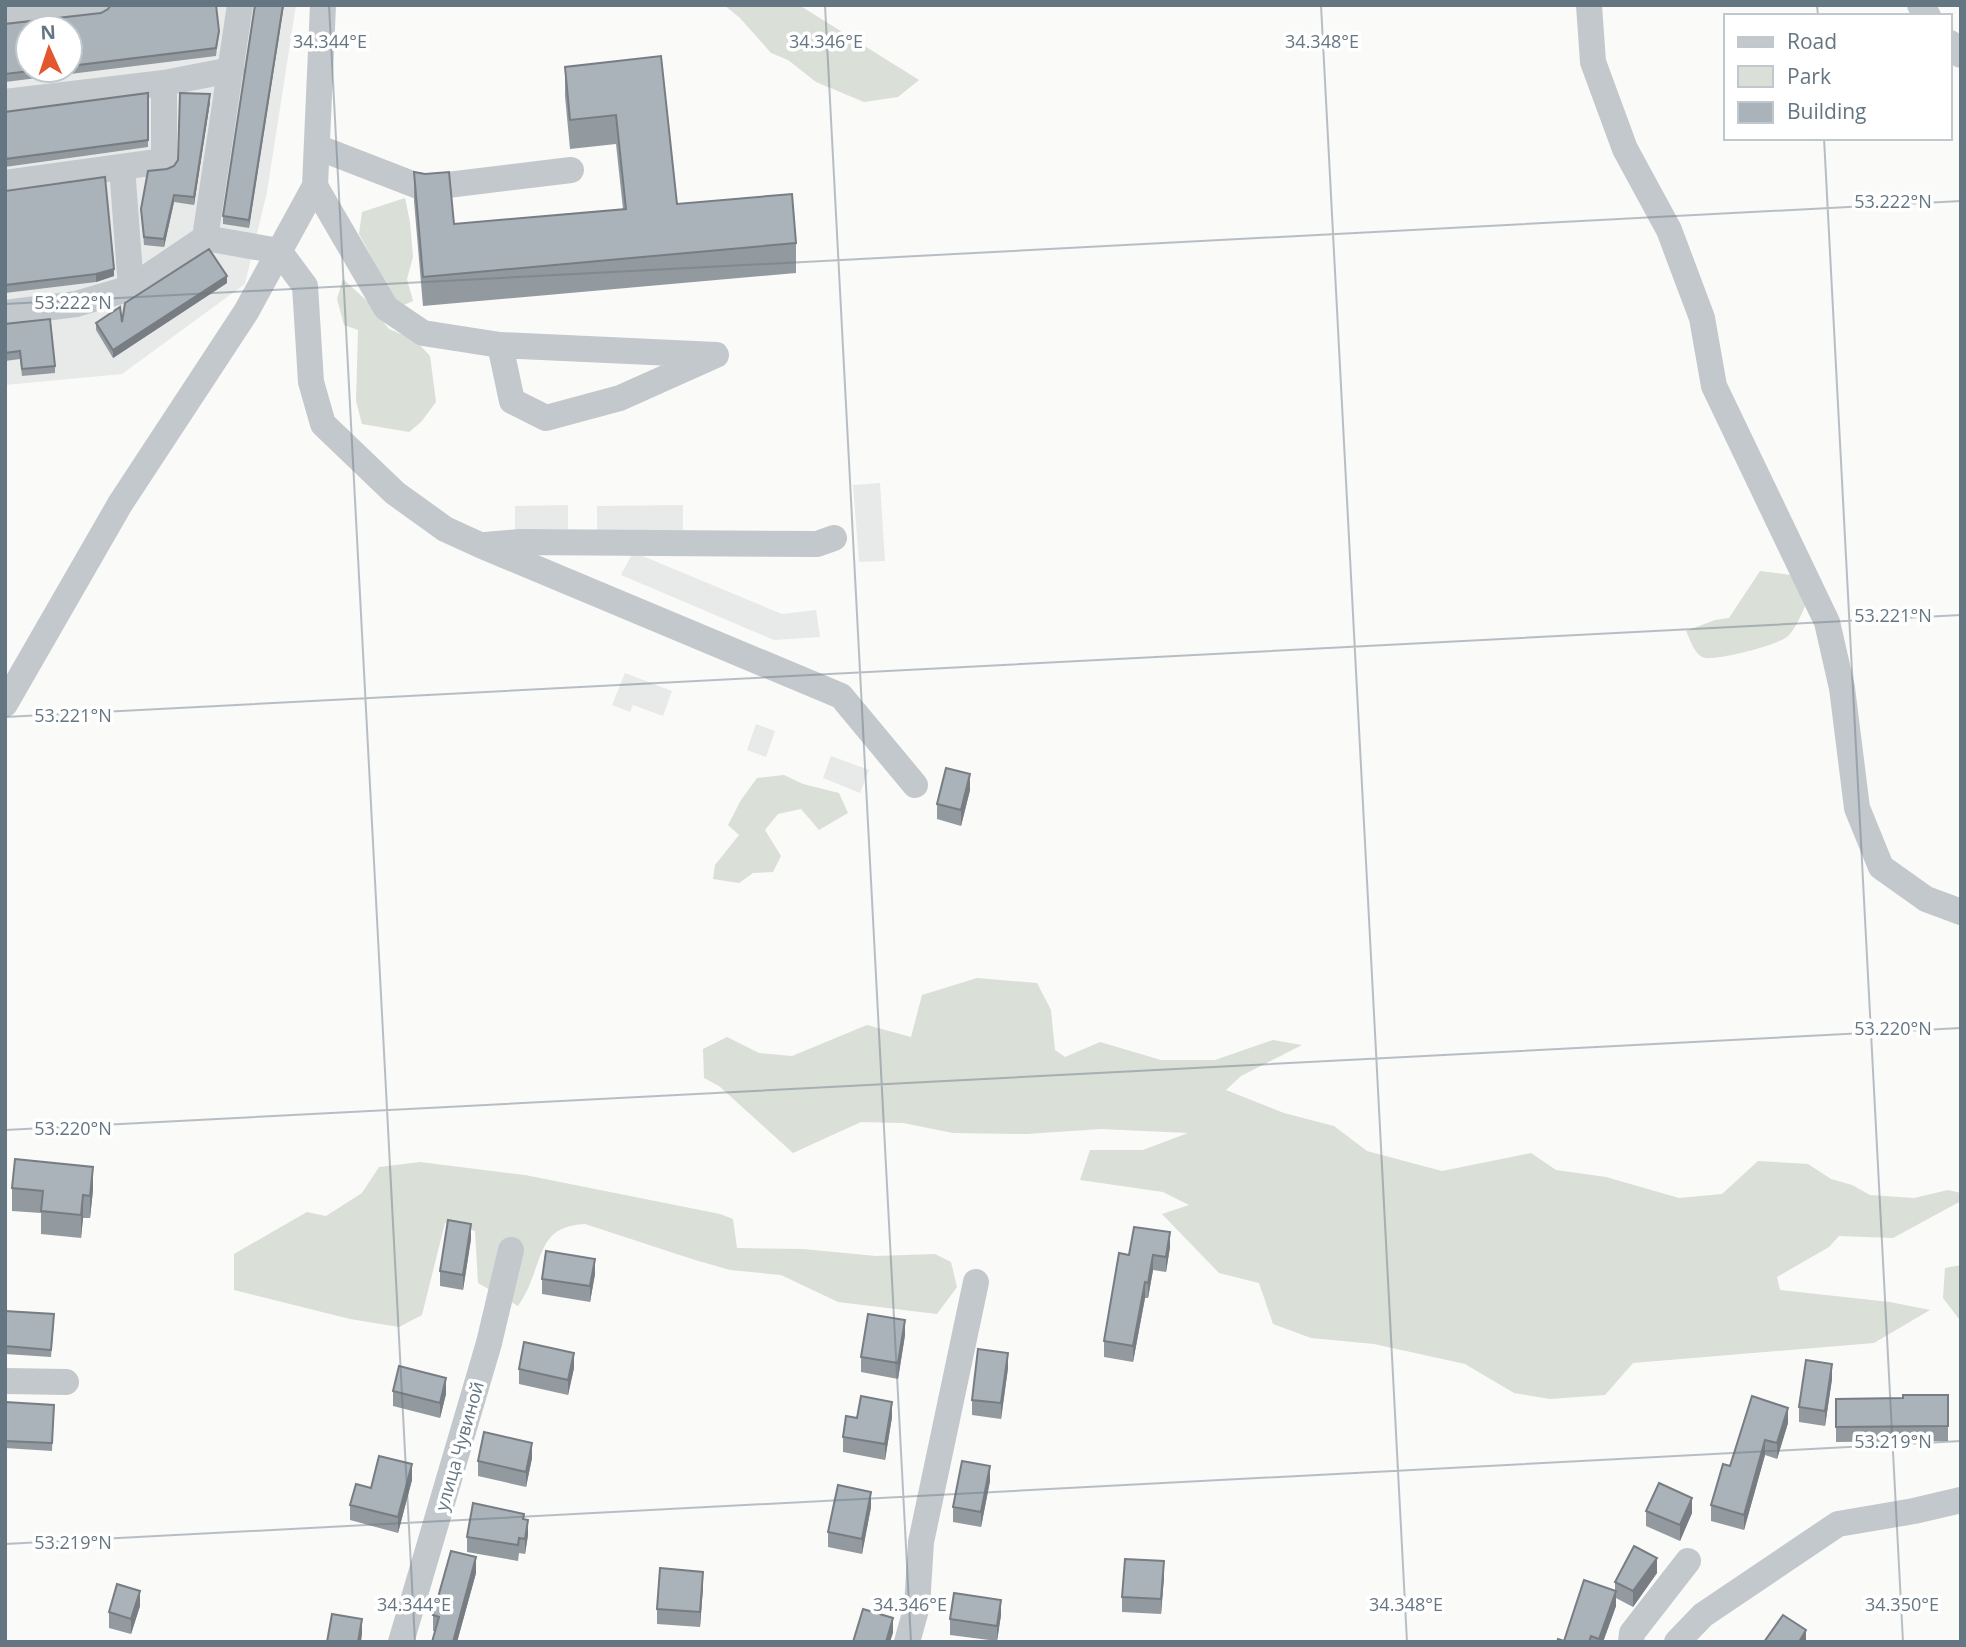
<svg xmlns="http://www.w3.org/2000/svg" width="1966" height="1647" font-family="'Open Sans',sans-serif">
<style>
.built{fill:#e8e9e9;fill-rule:evenodd}
.green{fill:#dadfd7}
.lines{fill:none;stroke-linecap:round;stroke-linejoin:round}
.minor{stroke:#c3c8cc;stroke-width:26}
.wall{fill:#929a9f;fill-rule:evenodd}
.shaded-wall{fill:#777d82}
.building{fill:#aab3b9;stroke:#777d82;stroke-width:2}
.ticks{fill:none;stroke:#657683;stroke-width:2;stroke-opacity:0.45}
.labels{text-anchor:middle;dominant-baseline:central;stroke-width:7;stroke-linejoin:round;paint-order:stroke}
.street-label{font-size:18px;fill:#657683;stroke:#fff}
.ticks-label{font-size:18px;text-anchor:middle;fill:#657683;stroke:#fff;stroke-width:7;stroke-linejoin:round;paint-order:stroke}
</style>
<rect width="100%" height="100%" fill="#fafaf8"/>
<g class="built">
<path d="M5 5H296L267 192 245 284 122 374 5 385ZM28 28H70V70H28Z"/>
<path d="M880 483 885 561 859 562 853 485Z"/>
<path d="M568 505V529L515 530V506Z"/>
<path d="M683 505V530L597 531V506Z"/>
<path d="M633 552 782 614 816 610 820 637 774 640 621 575Z"/>
<path d="M625 673 672 691 663 716 633 705 630 712 612 705Z"/>
<path d="M756 724 775 731 766 757 747 750Z"/>
<path d="M831 756 869 770 860 793 823 778Z"/>
</g>
<g class="green">
<path d="M724 5H799L919 80 898 97 864 102 816 82 788 60 771 53 740 18Z"/>
<path d="M405 198 410 222 413 257 407 279 413 301 399 307 359 234 362 212Z"/>
<path d="M343 279 367 301 389 329 415 340 430 356 436 402 421 422 409 432 362 424 356 401 358 330 344 325 337 299Z"/>
<path d="M1760 571 1791 575 1810 596C1804 607 1797 627 1789 635 1781 645 1718 660 1705 658 1695 656 1690 639 1686 631L1715 620 1729 618Z"/>
<path d="M784 775 803 784 839 793 848 813 819 830 801 809 778 814 765 830 781 856 773 872 753 873 739 883 713 879 715 865 739 835 728 825 741 800 757 778Z"/>
<path d="M977 978 1037 983 1051 1010 1055 1050 1065 1057 1100 1042 1161 1060H1215L1273 1040 1302 1045 1241 1076 1226 1090 1284 1113 1334 1126 1367 1151 1442 1171 1531 1153 1556 1170 1606 1177 1679 1198 1722 1194 1758 1161 1808 1164 1831 1179 1852 1185 1870 1195 1914 1198 1948 1190 1961 1193V1201L1893 1238 1839 1236 1829 1247 1777 1277 1780 1290 1890 1302 1930 1310 1874 1343 1633 1363 1605 1395 1550 1399 1514 1393 1465 1364 1374 1344 1311 1338 1273 1324 1259 1283 1219 1273 1162 1214 1189 1205 1163 1192 1080 1180 1090 1150H1143L1188 1133 1101 1129 1027 1134 953 1133 903 1123 861 1122 793 1153 719 1086 704 1078 703 1049 727 1037 759 1053 792 1056 867 1025 911 1037 922 995Z"/>
<path d="M420 1162 525 1175 720 1214 733 1219 737 1248 803 1249 876 1256 935 1254 951 1262 957 1287 937 1314 838 1302 781 1275 730 1270 695 1260 585 1224C544 1226 544 1249 531 1281 528 1290 523 1298 518 1306L478 1283 475 1231 445 1223 422 1315 399 1327 350 1319 234 1290V1254L307 1212 326 1216 362 1193 379 1167Z"/>
<path d="M1961 1265V1343L1959 1319 1943 1298 1945 1268Z"/>
</g>
<g class="lines">
<g class="minor">
<path d="M1589 5 1593 62 1625 149 1669 230 1702 318 1714 386 1827 622 1842 688 1857 808 1881 867 1926 899 1961 912"/>
<path d="M1920 5 1928 16"/>
<path d="M5 16 98 5"/>
<path d="M1950 43 1961 55"/>
<path d="M5 102 164 83 231 70"/>
<path d="M317 147 423 188 571 170"/>
<path d="M5 183 164 161V83"/>
<path d="M315 186 386 308 423 333 500 345 512 401 546 418 620 398 716 355 500 345"/>
<path d="M205 238 279 251 305 286 311 382 323 424 395 493 445 529 480 545 841 696 915 785"/>
<path d="M131 288 205 238 240 5"/>
<path d="M5 313 76 304 131 288 122 167"/>
<path d="M485 545 520 542 817 544 834 538"/>
<path d="M5 704 120 504 246 312 315 186 323 5"/>
<path d="M5 1381 66 1382"/>
<path d="M401 1642 489 1343 511 1250"/>
<path d="M907 1642 917 1606 921 1542 976 1282"/>
<path d="M1631 1642 1632 1633 1688 1561"/>
<path d="M1677 1642 1703 1615 1838 1524 1914 1511 1961 1500"/>
</g>
</g>
<g class="wall">
<path d="M111 5H216L219 31 216 56 5 82V24L101 13 108 9ZM28 28H70V70H28Z"/>
<path d="M255 5 249 228 223 224V216Z"/>
<path d="M661 56 677 204 796 243V273L423 306 414 201V172L454 224 623 209 616 144 570 149 565 96V67Z"/>
<path d="M148 93V147L5 167V112Z"/>
<path d="M210 102 194 205 174 202 164 247 144 245 141 209 167 169 174 166 178 160Z"/>
<path d="M5 191 114 276 96 282 5 293Z"/>
<path d="M227 283 113 358 96 330V323L122 322Z"/>
<path d="M5 324 55 366V373L22 376 20 359 5 361Z"/>
<path d="M970 790 961 826 937 819V804Z"/>
<path d="M12 1188 93 1190 90 1218H83L81 1238 41 1234V1213L12 1211Z"/>
<path d="M471 1239 463 1290 440 1286V1271Z"/>
<path d="M1170 1247 1166 1272 1153 1270 1148 1298H1145L1133 1362 1104 1357V1341L1129 1255Z"/>
<path d="M595 1274 590 1302 542 1294V1279Z"/>
<path d="M5 1311 54 1322 51 1357 5 1354Z"/>
<path d="M905 1335 898 1379 861 1372V1357Z"/>
<path d="M574 1368 568 1395 519 1384V1369Z"/>
<path d="M1008 1368 1001 1419 972 1415V1400Z"/>
<path d="M1832 1379 1825 1426 1799 1422V1407Z"/>
<path d="M393 1391 446 1394 440 1418 393 1406Z"/>
<path d="M1948 1395V1441L1836 1442V1399L1903 1398Z"/>
<path d="M5 1402 54 1405 52 1451 5 1448Z"/>
<path d="M892 1417 885 1460 843 1452V1437L857 1418Z"/>
<path d="M1788 1423 1777 1459 1765 1455 1744 1530 1711 1521V1505L1730 1466Z"/>
<path d="M532 1458 526 1487 478 1476V1461Z"/>
<path d="M412 1480 398 1533 350 1520V1505L371 1488Z"/>
<path d="M990 1481 981 1527 953 1522V1507Z"/>
<path d="M871 1507 862 1554 828 1547V1532Z"/>
<path d="M1646 1511 1692 1513 1680 1541 1646 1526Z"/>
<path d="M524 1519 528 1535 525 1554 519 1553 518 1561 467 1552V1537Z"/>
<path d="M476 1573 457 1642H432L435 1631H433V1615Z"/>
<path d="M1657 1573 1633 1607 1616 1598V1606L1603 1642H1557L1564 1641 1615 1591V1582Z"/>
<path d="M1164 1577 1161 1614 1122 1612V1597Z"/>
<path d="M703 1587 700 1627 657 1624V1609Z"/>
<path d="M140 1606 131 1634 109 1628V1612Z"/>
<path d="M1001 1615 997 1641 950 1635V1619Z"/>
</g>
<g class="shaded-wall">
<path d="M283 5H284L249 228V220Z"/>
<path d="M210 94V102L194 205V197Z"/>
<path d="M174 195V202L164 247V239Z"/>
<path d="M114 269V276L96 282V274Z"/>
<path d="M227 276V283L113 358V350Z"/>
<path d="M970 774V790L961 826V810Z"/>
<path d="M93 1167V1190L90 1218V1196Z"/>
<path d="M83 1195V1218L81 1238V1215Z"/>
<path d="M471 1224V1239L463 1290V1275Z"/>
<path d="M1170 1232V1247L1166 1272V1257Z"/>
<path d="M1153 1255V1270L1148 1298V1283Z"/>
<path d="M595 1259V1274L590 1302V1286Z"/>
<path d="M1145 1282V1298L1133 1362V1346Z"/>
<path d="M905 1320V1335L898 1379V1363Z"/>
<path d="M574 1353V1368L568 1395V1380Z"/>
<path d="M1008 1353V1368L1001 1419V1403Z"/>
<path d="M1832 1364V1379L1825 1426V1411Z"/>
<path d="M446 1378V1394L440 1418V1403Z"/>
<path d="M892 1402V1417L885 1460V1444Z"/>
<path d="M1788 1408V1423L1777 1459V1443Z"/>
<path d="M1765 1440V1455L1744 1530V1515Z"/>
<path d="M532 1443V1458L526 1487V1472Z"/>
<path d="M412 1464V1480L398 1533V1517Z"/>
<path d="M990 1466V1481L981 1527V1512Z"/>
<path d="M871 1492V1507L862 1554V1539Z"/>
<path d="M1692 1498V1513L1680 1541V1525Z"/>
<path d="M528 1520V1535L525 1554V1539Z"/>
<path d="M476 1557V1573L457 1642H453Z"/>
<path d="M1657 1558V1573L1633 1607V1591Z"/>
<path d="M1164 1561V1577L1161 1614V1599Z"/>
<path d="M703 1572V1587L700 1627V1612Z"/>
<path d="M140 1591V1606L131 1634V1619Z"/>
<path d="M1616 1591V1606L1603 1642H1599V1639Z"/>
<path d="M1001 1600V1615L997 1641V1626Z"/>
<path d="M893 1618V1633L890 1642H886Z"/>
<path d="M362 1619V1634L361 1642H358Z"/>
<path d="M1806 1630V1642H1799Z"/>
</g>
<g class="building">
<path d="M111 5H216L219 31 216 48 70 66V28H28V70H39L5 74V24L101 13 108 9Z"/>
<path d="M255 5H283L249 220 223 216Z"/>
<path d="M661 56 677 204 792 194 796 243 423 277 414 172 425 174 449 172 454 224 626 209 616 115 570 120 565 67Z"/>
<path d="M148 93V140L5 159V112Z"/>
<path d="M180 93 210 94 194 197 174 195 164 239 144 237 141 209 148 171 167 169 174 166 178 160Z"/>
<path d="M105 177 114 269 96 274 5 285V191Z"/>
<path d="M209 249 227 276 113 350 96 323 120 307 122 322 125 303Z"/>
<path d="M50 319 55 366 22 369 20 351 5 353V324Z"/>
<path d="M946 768 970 774 961 810 937 804Z"/>
<path d="M15 1159 93 1167 90 1196 83 1195 81 1215 41 1211 43 1191 12 1188Z"/>
<path d="M448 1220 471 1224 463 1275 440 1271Z"/>
<path d="M1134 1227 1170 1232 1166 1257 1153 1255 1148 1283 1145 1282 1133 1346 1104 1341 1119 1253 1129 1255Z"/>
<path d="M546 1251 595 1259 590 1286 542 1279Z"/>
<path d="M5 1311 54 1314 51 1350 5 1346Z"/>
<path d="M868 1314 905 1320 898 1363 861 1357Z"/>
<path d="M524 1342 574 1353 568 1380 519 1369Z"/>
<path d="M978 1349 1008 1353 1001 1403 972 1400Z"/>
<path d="M1806 1360 1832 1364 1825 1411 1799 1407Z"/>
<path d="M399 1366 446 1378 440 1403 393 1391Z"/>
<path d="M1903 1395H1948V1426L1836 1427V1399L1903 1398Z"/>
<path d="M861 1396 892 1402 885 1444 843 1437 846 1416 857 1418Z"/>
<path d="M1752 1396 1788 1408 1777 1443 1765 1440 1744 1515 1711 1505 1723 1464 1730 1466Z"/>
<path d="M5 1402 54 1405 52 1443 5 1441Z"/>
<path d="M484 1432 532 1443 526 1472 478 1461Z"/>
<path d="M379 1456 412 1464 398 1517 350 1505 356 1484 371 1488Z"/>
<path d="M962 1461 990 1466 981 1512 953 1507Z"/>
<path d="M1659 1483 1692 1498 1680 1525 1646 1511Z"/>
<path d="M838 1485 871 1492 862 1539 828 1532Z"/>
<path d="M473 1503 524 1514 523 1519 528 1520 525 1539 519 1538 518 1545 467 1537Z"/>
<path d="M1634 1546 1657 1558 1633 1591 1615 1582Z"/>
<path d="M451 1551 476 1557 453 1642H432L439 1617 433 1615Z"/>
<path d="M1125 1559 1164 1561 1161 1599 1122 1597Z"/>
<path d="M660 1568 703 1572 700 1612 657 1609Z"/>
<path d="M1584 1580 1616 1591 1599 1639 1591 1636 1589 1642H1557L1558 1639 1564 1641Z"/>
<path d="M117 1584 140 1591 131 1619 109 1612Z"/>
<path d="M954 1593 1001 1600 997 1626 950 1619Z"/>
<path d="M863 1609 893 1618 886 1642H853Z"/>
<path d="M332 1614 362 1619 358 1642H327Z"/>
<path d="M1783 1615 1806 1630 1799 1642H1764Z"/>
</g>
<path class="ticks" d="M329 5 415 1642M825 5 911 1642M1321 5 1407 1642M1817 5 1818 16M1824 138 1903 1642M5 304 1961 201M5 717 1961 615M5 1130 1961 1028M5 1544 1961 1441"/>
<g class="labels">
<g class="street-label">
<text transform="translate(459 1446) rotate(-74)">улица Чувиной</text>
</g>
</g>
<g class="ticks-label">
<text x="330" y="48">34.344°E</text>
<text x="826" y="48">34.346°E</text>
<text x="1322" y="48">34.348°E</text>
<text x="1893" y="208">53.222°N</text>
<text x="73" y="309">53.222°N</text>
<text x="1893" y="622">53.221°N</text>
<text x="73" y="722">53.221°N</text>
<text x="1893" y="1035">53.220°N</text>
<text x="73" y="1135">53.220°N</text>
<text x="1893" y="1448">53.219°N</text>
<text x="73" y="1549">53.219°N</text>
<text x="414" y="1611">34.344°E</text>
<text x="910" y="1611">34.346°E</text>
<text x="1406" y="1611">34.348°E</text>
<text x="1902" y="1611">34.350°E</text>
</g>
<rect width="1966" height="1647" fill="none" stroke="#657683" stroke-width="14"/>
<rect x="1724" y="14" width="228" height="126" fill="#ffffff" stroke="#c1c8cd" stroke-width="2"/>
<rect x="1738" y="37" width="35" height="10" fill="#c3c8cc" stroke="#c1c8cd" stroke-width="2"/>
<text x="1787" y="49" font-size="21" fill="#657683">Road</text>
<rect x="1738" y="66" width="35" height="21" fill="#dadfd7" stroke="#c1c8cd" stroke-width="2"/>
<text x="1787" y="84" font-size="21" fill="#657683">Park</text>
<rect x="1738" y="102" width="35" height="21" fill="#aab3b9" stroke="#c1c8cd" stroke-width="2"/>
<text x="1787" y="119" font-size="21" fill="#657683">Building</text>
<g transform="translate(49 49) rotate(357)"><circle r="33" fill="#ffffff" stroke="#c1c8cd" stroke-width="2"/>
<path d="M0-5L12 26L0 18L-12 26Z" fill="#e4572e"/>
<text y="-10" font-size="19" font-weight="bold" text-anchor="middle" fill="#657683">N</text>
</g>
</svg>
